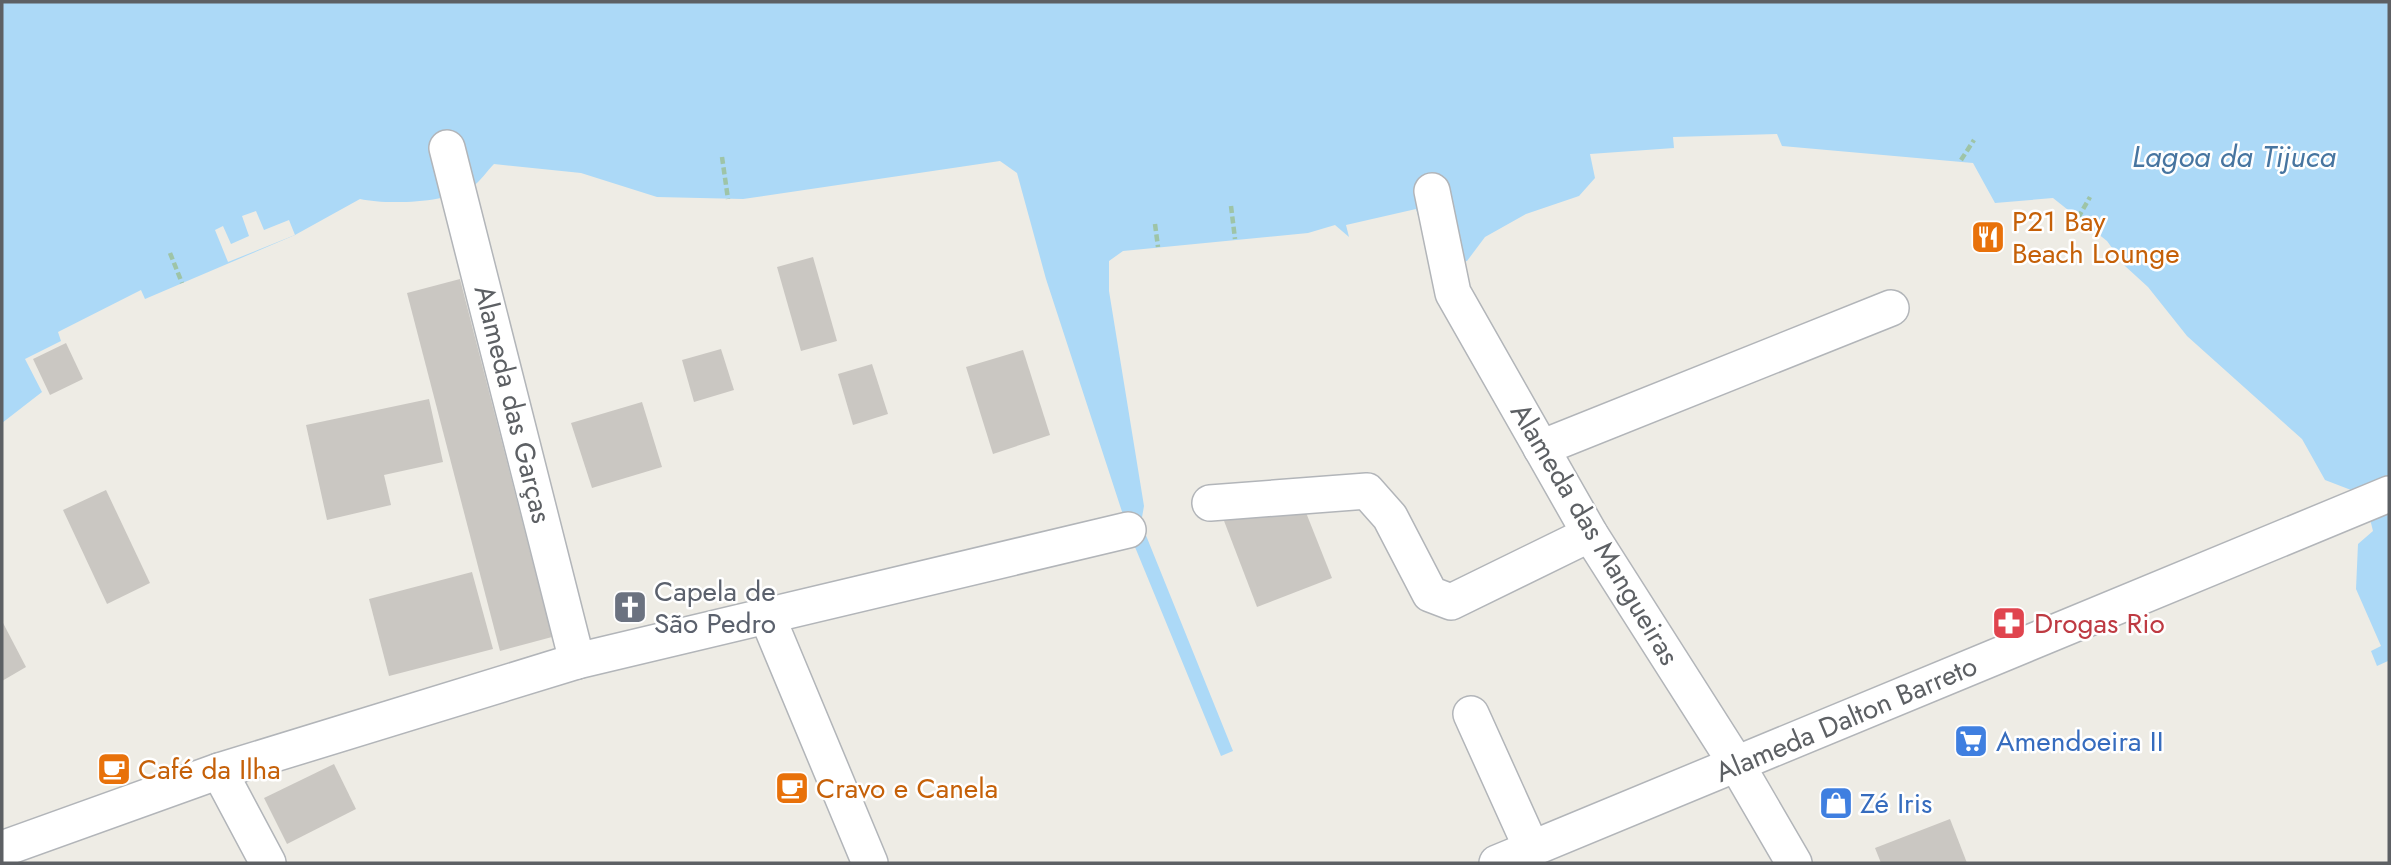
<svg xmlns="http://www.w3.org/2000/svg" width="2391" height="865" font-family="Jost,sans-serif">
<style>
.water{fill:#acd9f7}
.pier{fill:#eeece5}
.building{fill:#cac7c2}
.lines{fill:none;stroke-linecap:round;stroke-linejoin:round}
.minor-casing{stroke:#b2b5b9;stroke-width:38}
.path{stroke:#9ec4a7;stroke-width:4.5;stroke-dasharray:7 3.5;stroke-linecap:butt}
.minor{stroke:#fff;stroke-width:35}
.labels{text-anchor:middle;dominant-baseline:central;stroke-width:5;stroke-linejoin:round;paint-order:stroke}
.food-label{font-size:28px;fill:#c56008;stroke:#fff;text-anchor:start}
.street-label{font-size:28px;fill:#5d6064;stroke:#fff}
.worship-label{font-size:28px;fill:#5b616d;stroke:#fff;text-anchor:start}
.health-label{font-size:28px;fill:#be3a42;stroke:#fff;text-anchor:start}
.shop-label{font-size:28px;fill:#366cbe;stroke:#fff;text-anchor:start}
.water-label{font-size:30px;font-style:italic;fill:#4775a0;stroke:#fff}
</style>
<rect width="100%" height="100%" fill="#eeece5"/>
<path class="water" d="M2 2H2389V664L2388 661 2377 666 2371 651 2381 646 2356 589 2358 544 2373 531 2364 495 2325 480 2302 439 2187 336 2148 287 2125 266 2107 241 2053 198 1995 203 1973 163 1782 146 1777 134 1673 137 1674 148 1590 154 1595 178 1579 196 1526 214 1485 237 1467 261 1435 269 1416 209 1346 225 1349 237 1335 225 1308 233 1123 251 1109 261V291L1144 506 1141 523 1233 751 1221 756 1128 530 1046 279 1017 173 1000 161 743 199 657 197 581 173 494 164C487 171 480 182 472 187 448 203 387 205 360 199L295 235 145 299 141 290 58 332 61 341 25 359 42 392 2 423Z"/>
<path class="pier" d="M256 211 264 230 289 220 295 235 228 262 215 230 223 226 231 244 249 236 242 216Z"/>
<g class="building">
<path d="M813 257 837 341 801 351 777 267Z"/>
<path d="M460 279 552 637 500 651 407 293Z"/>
<path d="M66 343 83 379 50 395 33 359Z"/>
<path d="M721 349 734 390 694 402 682 360Z"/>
<path d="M1023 350 1050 435 993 454 966 367Z"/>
<path d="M872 364 888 414 853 425 838 374Z"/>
<path d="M429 399 443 462 384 475 391 505 327 520 306 425Z"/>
<path d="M642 402 662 467 592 488 571 423Z"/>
<path d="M106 490 150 583 107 604 63 510Z"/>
<path d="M1301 500 1332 578 1257 607 1221 513Z"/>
<path d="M472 572 493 649 389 676 369 599Z"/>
<path d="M2 621 26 667 2 681Z"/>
<path d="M334 764 356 809 287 844 264 798Z"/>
<path d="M1950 819 1967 863H1881L1875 848Z"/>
</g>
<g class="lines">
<g class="minor-casing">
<g id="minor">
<path d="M447 148 577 661"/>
<path d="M1432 191 1453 293 1590 534 1737 765 1794 863"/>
<path d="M1541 448 1891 308"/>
<path d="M1210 503 1367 491 1390 517 1430 594 1451 602 1590 534"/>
<path d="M767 616 870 863"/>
<path d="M1471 714 1531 847"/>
<path d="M219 771 268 863"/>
<path d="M2 849 219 771 577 661 1128 530"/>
<path d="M1497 863 2389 494"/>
</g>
</g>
<g class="path">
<path d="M722 157 728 199"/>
<path d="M1961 160 1974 140"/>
<path d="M1231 206 1235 239"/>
<path d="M2078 218 2090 197"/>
<path d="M1155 224 1158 247"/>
<path d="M170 253 182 283"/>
</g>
<use href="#minor" class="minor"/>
</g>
<defs>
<g id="restaurant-square" transform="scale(1.75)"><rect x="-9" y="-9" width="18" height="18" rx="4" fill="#e8710a" stroke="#fff"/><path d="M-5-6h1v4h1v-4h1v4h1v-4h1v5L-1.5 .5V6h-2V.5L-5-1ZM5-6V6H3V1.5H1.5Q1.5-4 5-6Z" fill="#fff"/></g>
<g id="church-square" transform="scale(1.75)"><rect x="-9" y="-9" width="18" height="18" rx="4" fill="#6b7280" stroke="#fff"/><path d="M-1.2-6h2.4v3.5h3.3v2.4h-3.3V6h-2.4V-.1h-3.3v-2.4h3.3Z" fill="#fff"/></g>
<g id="pharmacy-square" transform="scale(1.75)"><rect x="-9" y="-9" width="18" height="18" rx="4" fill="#e0444e" stroke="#fff"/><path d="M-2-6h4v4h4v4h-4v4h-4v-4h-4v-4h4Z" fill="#fff"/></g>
<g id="supermarket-square" transform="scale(1.75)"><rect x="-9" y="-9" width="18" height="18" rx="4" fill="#3f7fe0" stroke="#fff"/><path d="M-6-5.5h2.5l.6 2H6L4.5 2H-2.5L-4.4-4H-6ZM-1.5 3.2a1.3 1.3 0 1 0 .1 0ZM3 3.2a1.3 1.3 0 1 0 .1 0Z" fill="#fff"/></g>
<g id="cafe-square" transform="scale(1.75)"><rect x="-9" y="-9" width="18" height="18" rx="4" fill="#e8710a" stroke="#fff"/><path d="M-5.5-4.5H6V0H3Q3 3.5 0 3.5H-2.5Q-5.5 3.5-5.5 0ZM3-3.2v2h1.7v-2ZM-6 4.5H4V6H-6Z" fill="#fff"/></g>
<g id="shop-square" transform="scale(1.75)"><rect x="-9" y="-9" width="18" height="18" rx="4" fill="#3f7fe0" stroke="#fff"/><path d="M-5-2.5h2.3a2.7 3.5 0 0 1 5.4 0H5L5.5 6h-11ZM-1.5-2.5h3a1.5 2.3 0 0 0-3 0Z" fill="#fff"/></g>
</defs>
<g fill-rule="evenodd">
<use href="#restaurant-square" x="1988" y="237"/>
<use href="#church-square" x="630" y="607"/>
<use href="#pharmacy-square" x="2009" y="623"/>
<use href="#supermarket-square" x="1971" y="741"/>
<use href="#cafe-square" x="114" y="769"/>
<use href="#cafe-square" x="792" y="788"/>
<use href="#shop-square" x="1836" y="803"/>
</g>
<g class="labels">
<g class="food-label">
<text x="2012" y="221">P21 Bay<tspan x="2012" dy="32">Beach Lounge</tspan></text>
<text x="138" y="769">Café da Ilha</text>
<text x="816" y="788">Cravo e Canela</text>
</g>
<g class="street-label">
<text transform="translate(513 404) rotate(76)">Alameda das Garças</text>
<text transform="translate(1595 534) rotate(59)">Alameda das Mangueiras</text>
<text transform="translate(1846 719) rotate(-23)">Alameda Dalton Barreto</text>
</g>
<g class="worship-label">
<text x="654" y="591">Capela de<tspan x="654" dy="32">São Pedro</tspan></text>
</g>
<g class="health-label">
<text x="2034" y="623">Drogas Rio</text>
</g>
<g class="shop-label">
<text x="1996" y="741">Amendoeira II</text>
<text x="1860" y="803">Zé Iris</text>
</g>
<g class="water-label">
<text x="2234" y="156">Lagoa da Tijuca</text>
</g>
</g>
<rect width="2391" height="865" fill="none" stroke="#5d6064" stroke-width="7"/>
</svg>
